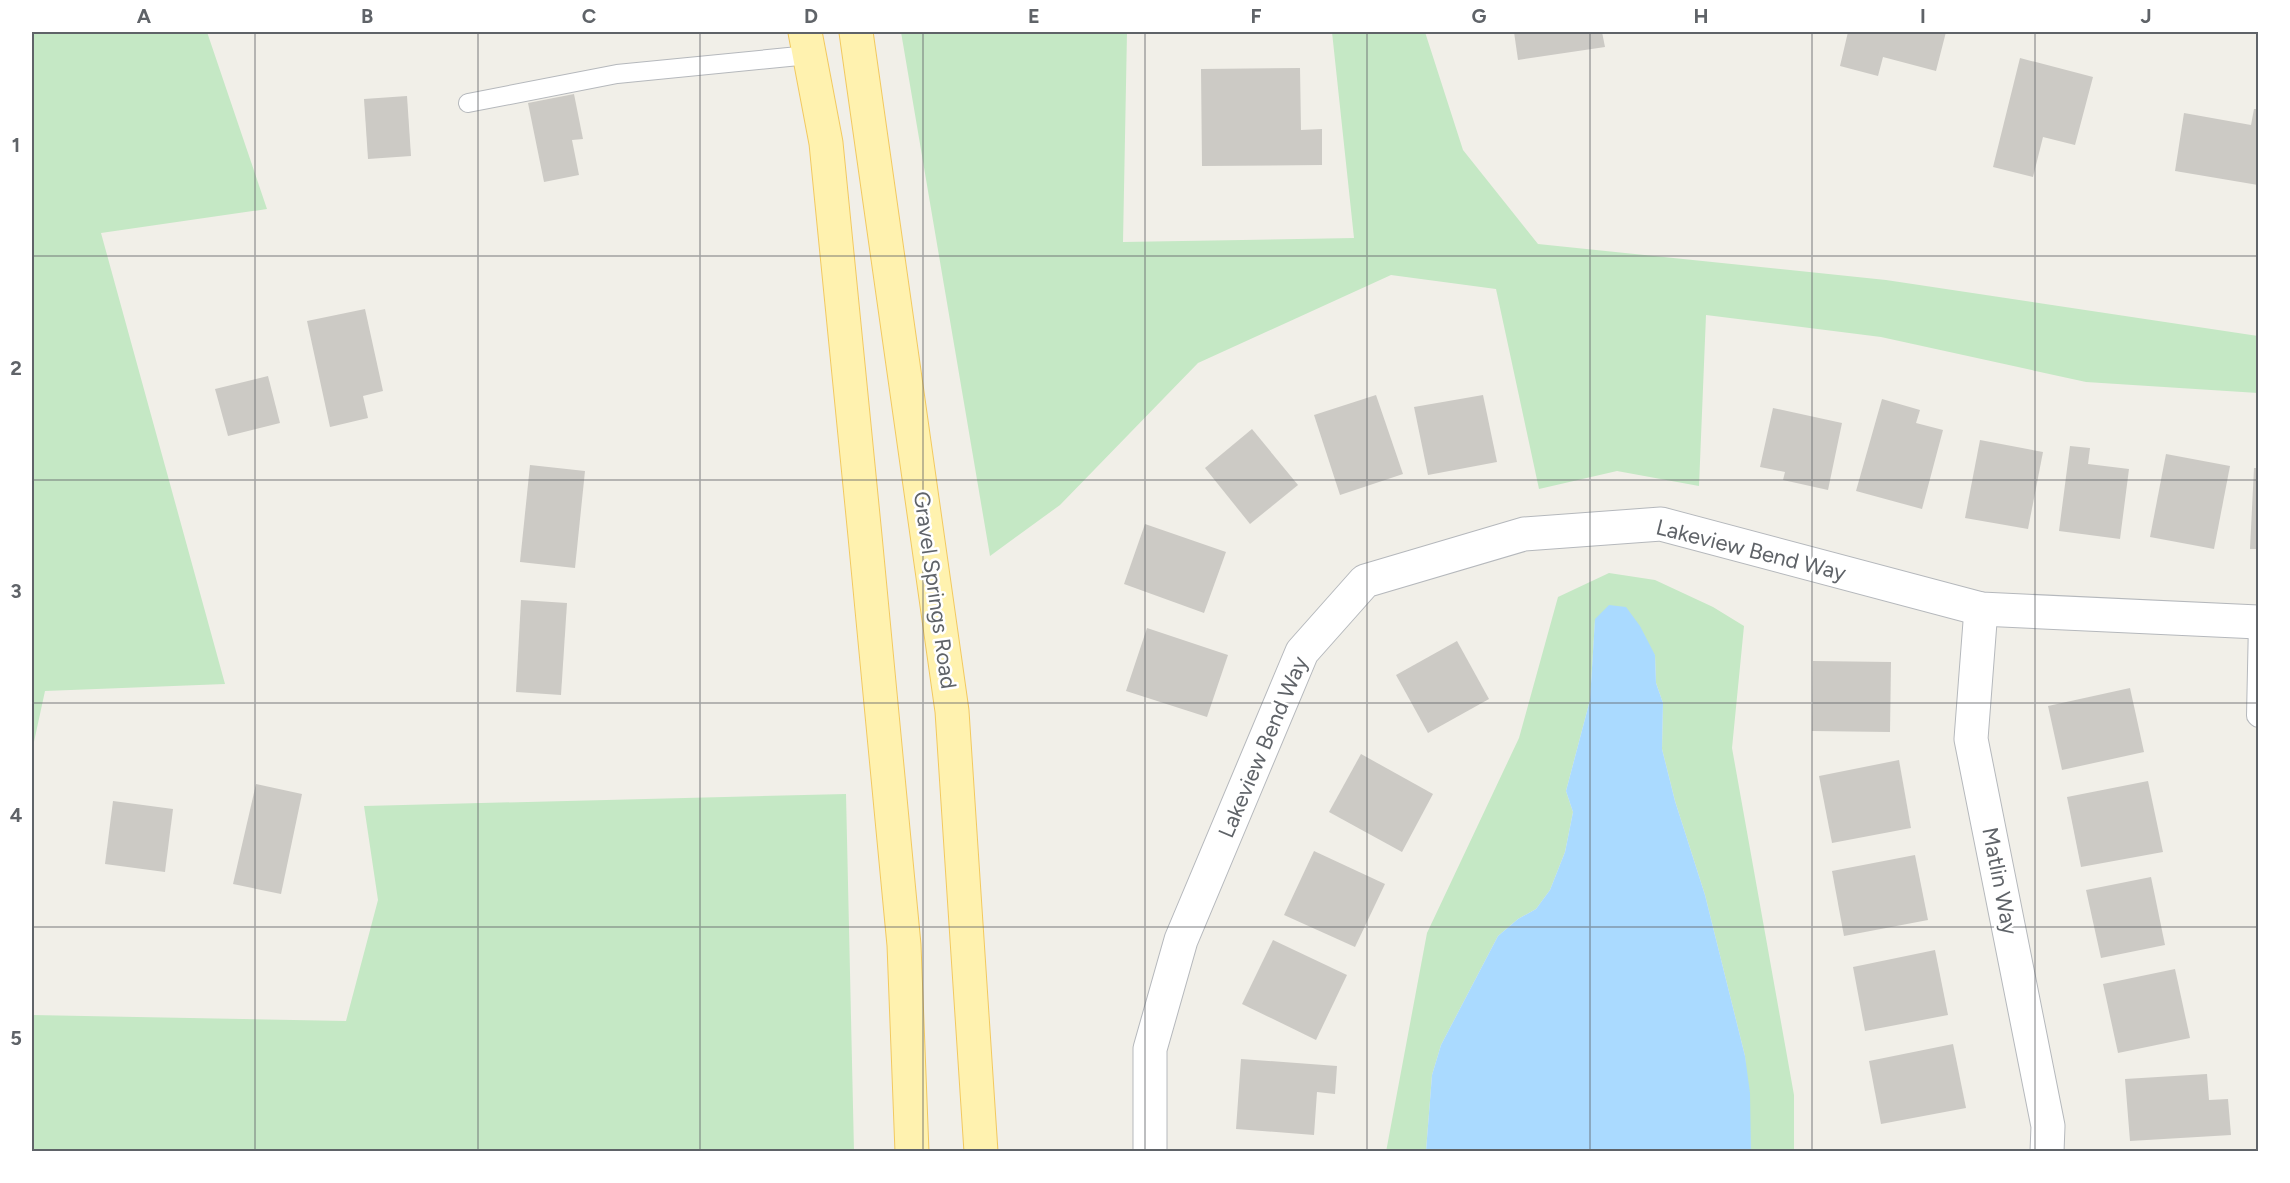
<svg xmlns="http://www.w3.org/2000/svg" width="2290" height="1183" font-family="Figtree,sans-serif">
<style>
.green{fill:#c5e8c5}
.water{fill:#aadaff}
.building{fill:#cccac5}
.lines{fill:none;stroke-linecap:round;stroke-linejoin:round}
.lane-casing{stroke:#b5b8bc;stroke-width:20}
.street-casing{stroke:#b5b8bc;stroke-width:35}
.primary-casing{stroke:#f2c960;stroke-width:35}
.lane{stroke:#fff;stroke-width:18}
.street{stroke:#fff;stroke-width:33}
.primary{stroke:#fff2af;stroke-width:33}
.grid{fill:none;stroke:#5f6368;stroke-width:1.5;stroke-opacity:0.55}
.labels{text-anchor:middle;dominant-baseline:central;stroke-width:5;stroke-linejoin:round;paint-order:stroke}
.street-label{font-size:22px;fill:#5f6368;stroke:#fff}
.neatline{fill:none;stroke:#5f6368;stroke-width:2}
.grid-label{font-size:20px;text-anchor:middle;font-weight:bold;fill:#5f6368}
</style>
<rect width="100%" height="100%" fill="#f1efe8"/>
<g class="green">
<path d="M32 32H207L267 209 101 233 225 684 45 691 32 751Z"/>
<path d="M901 32H1127L1123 242 1354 238 1332 32H1425L1463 150 1538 244 1886 280 2258 336V393L2086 382 1881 337 1706 315 1699 486 1617 471 1539 489 1496 289 1391 275 1198 363 1060 505 990 556Z"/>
<path d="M1609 573 1655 580 1713 607 1744 626 1732 748 1794 1095V1151H1751L1745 1056 1705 895 1675 801 1662 749 1663 703 1656 683 1655 655 1595 620 1590 700 1566 791 1573 812 1565 852 1550 890 1536 909 1518 919 1498 936 1441 1045 1432 1075 1426 1151 1386 1152 1427 933 1519 738 1558 597Z"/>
<path d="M846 794 854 1151H32V1015L346 1021 378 900 364 806Z"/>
</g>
<path class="water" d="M1609 605 1626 607 1640 626 1655 655 1656 683 1663 703 1662 749 1675 801 1705 895 1745 1056 1750 1093 1751 1151H1426L1432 1075 1441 1045 1498 936 1518 919 1536 909 1550 890 1565 852 1573 812 1566 791 1590 700 1595 619Z"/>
<g class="building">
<path d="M1514 32H1602L1605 47 1518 60Z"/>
<path d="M1848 32H1946L1936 71 1883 57 1878 76 1840 66Z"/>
<path d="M2020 58 2093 77 2075 145 2043 137 2033 177 1993 167Z"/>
<path d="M1300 68 1301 130 1322 129V165L1202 166 1201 69Z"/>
<path d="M574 94 583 139 572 140 579 175 544 182 528 103Z"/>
<path d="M407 96 411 156 368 159 364 99Z"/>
<path d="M2254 109H2258V185L2175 171 2184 113 2251 125Z"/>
<path d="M365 309 383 391 363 396 368 418 330 427 307 321Z"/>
<path d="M268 376 280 423 228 436 215 389Z"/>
<path d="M1376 395 1403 474 1340 495 1314 415Z"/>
<path d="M1483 395 1497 462 1428 475 1414 407Z"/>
<path d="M1882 399 1920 410 1916 423 1943 430 1922 509 1856 491Z"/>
<path d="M1773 408 1842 423 1828 490 1783 480 1785 472 1760 467Z"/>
<path d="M1252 429 1298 485 1250 524 1205 468Z"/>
<path d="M1980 440 2043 452 2028 529 1965 518Z"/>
<path d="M2070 446 2090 448 2088 464 2129 469 2120 539 2059 531Z"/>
<path d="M2166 454 2230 466 2214 549 2150 537Z"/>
<path d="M530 465 585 471 575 568 520 562Z"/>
<path d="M2254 468H2258V549H2250Z"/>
<path d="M1145 524 1226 552 1204 613 1124 584Z"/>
<path d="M521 600 567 603 561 695 516 692Z"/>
<path d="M1147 628 1228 655 1207 717 1126 691Z"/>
<path d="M1457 641 1489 699 1428 733 1396 675Z"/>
<path d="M1813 661 1891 662 1890 732 1812 731Z"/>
<path d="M2130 688 2144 752 2062 770 2048 706Z"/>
<path d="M1361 754 1433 794 1402 852 1329 812Z"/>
<path d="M1899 760 1911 828 1832 843 1819 776Z"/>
<path d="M2148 781 2163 852 2081 867 2067 797Z"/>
<path d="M256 784 302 794 281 894 233 884Z"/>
<path d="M113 801 173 809 165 872 105 864Z"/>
<path d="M1314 851 1385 884 1355 947 1284 915Z"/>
<path d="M1915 855 1928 920 1844 936 1832 871Z"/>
<path d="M2151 877 2165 945 2101 958 2086 890Z"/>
<path d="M1273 940 1347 975 1316 1040 1242 1004Z"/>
<path d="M1935 950 1948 1015 1865 1031 1853 967Z"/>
<path d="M2175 969 2190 1038 2118 1053 2103 984Z"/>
<path d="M1953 1044 1966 1108 1881 1124 1869 1061Z"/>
<path d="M1241 1059 1337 1066 1335 1094 1317 1092 1314 1135 1236 1129Z"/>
<path d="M2207 1074 2209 1100 2228 1099 2231 1135 2130 1141 2125 1079Z"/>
</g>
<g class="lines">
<g class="lane-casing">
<g id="lane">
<path d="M468 103 617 74 809 55"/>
<path d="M2258 622 2256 716 2258 718"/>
</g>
</g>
<g class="street-casing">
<g id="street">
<path d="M1981 609 1971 739 2048 1126 2047 1152"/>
<path d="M1150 1152V1049L1181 940 1302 652 1365 581 1524 534 1661 524 1981 609 2258 622"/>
</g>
</g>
<g class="primary-casing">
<g id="primary">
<path d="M805 32 826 143 865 536 904 945 912 1152"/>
<path d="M856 32 952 711 981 1152"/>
</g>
</g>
<use href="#lane" class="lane"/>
<use href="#street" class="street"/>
<use href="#primary" class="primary"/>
</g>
<path class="grid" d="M255 32V1152M478 32V1152M700 32V1152M923 32V1152M1145 32V1152M1367 32V1152M1590 32V1152M1812 32V1152M2035 32V1152M32 256H2258M32 480H2258M32 703H2258M32 927H2258"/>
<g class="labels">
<g class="street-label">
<text transform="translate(1751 550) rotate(14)">Lakeview Bend Way</text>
<text transform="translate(935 590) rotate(82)">Gravel Springs Road</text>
<text transform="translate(1263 747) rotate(-67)">Lakeview Bend Way</text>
<text transform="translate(2000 881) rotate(79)">Matlin Way</text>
</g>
</g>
<rect width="2290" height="1183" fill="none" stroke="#ffffff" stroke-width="66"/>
<rect x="33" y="33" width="2224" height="1117" class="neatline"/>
<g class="grid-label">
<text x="144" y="23">A</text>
<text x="367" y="23">B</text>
<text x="589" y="23">C</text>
<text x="811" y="23">D</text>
<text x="1034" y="23">E</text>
<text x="1256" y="23">F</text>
<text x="1479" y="23">G</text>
<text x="1701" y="23">H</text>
<text x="1923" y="23">I</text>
<text x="2146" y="23">J</text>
<text x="16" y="152">1</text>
<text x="16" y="375">2</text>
<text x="16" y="598">3</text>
<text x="16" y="822">4</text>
<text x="16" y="1045">5</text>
</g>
</svg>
